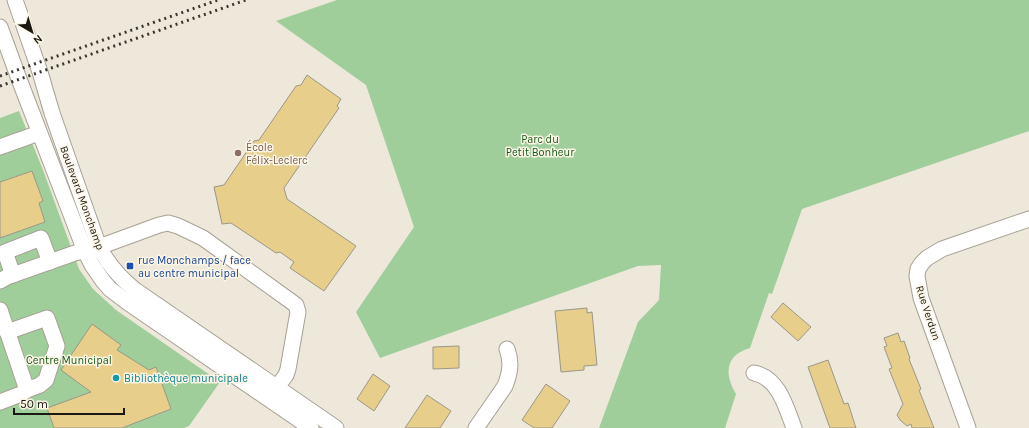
<svg xmlns="http://www.w3.org/2000/svg" width="1029" height="428" font-family="Karla,sans-serif">
<style>
.green{fill:#9fce9b}
.building{fill:#e7ce8a;stroke:#9b9789}
.lines{fill:none;stroke-linecap:round;stroke-linejoin:round}
.minor-casing{stroke:#a7a294;stroke-width:17}
.minor{stroke:#fff;stroke-width:15}
.rail{stroke:#3a3731;stroke-width:3;stroke-dasharray:2 4;stroke-linecap:butt}
.education-dot{fill:#8d6e63;stroke:#fbf5e6;stroke-width:1.5}
.transit-dot{fill:#1a4fb4;stroke:#fbf5e6;stroke-width:1.5}
.culture-dot{fill:#0f9aa8;stroke:#fbf5e6;stroke-width:1.5}
.labels{text-anchor:middle;dominant-baseline:central;stroke-width:3;stroke-linejoin:round;paint-order:stroke}
.park-label{font-size:11px;fill:#155a16;stroke:#fbf5e6}
.education-label{font-size:11px;fill:#785e54;stroke:#fbf5e6;text-anchor:start}
.street-label{font-size:11px;fill:#1a1813;stroke:#fbf5e6}
.transit-label{font-size:11px;fill:#164399;stroke:#fbf5e6;text-anchor:start}
.culture-label{font-size:11px;fill:#0d838f;stroke:#fbf5e6;text-anchor:start}
</style>
<rect width="100%" height="100%" fill="#ede8d9"/>
<g class="green">
<path d="M337 0H1029V131L802 209 772 294 769 293 750 348C725 355 724 374 736 394L725 428H599L638 322 659 300 661 265 638 266 380 358 356 312 414 227 366 85 276 21Z"/>
<path d="M19 111 43 170 79 269 93 289 116 310 220 382 189 426 184 428H0V118Z"/>
</g>
<g class="building">
<path d="M307 75 341 99 337 106 339 108 284 188 287 199 356 246 324 291 290 268 294 262 280 252 276 253 231 223 222 224 214 187 224 185 254 141 259 140 296 86 301 85Z"/>
<path d="M32 171 43 201 39 203 45 222 0 238V182Z"/>
<path d="M783 303 811 327 798 341 771 317Z"/>
<path d="M587 308V313L592 312 597 365 584 366V370L561 372 555 311Z"/>
<path d="M92 324 121 345 117 350 149 370 156 367 171 409 122 428H54L47 408 91 392 61 370Z"/>
<path d="M898 333 901 342 904 341 910 358 909 359 921 389 919 390 934 428H912L911 424 907 426 900 420 897 415 903 404 889 369 892 368 884 347 887 346 884 338Z"/>
<path d="M459 346V368L433 369V347Z"/>
<path d="M828 360 844 404 848 403 856 428H830L808 367Z"/>
<path d="M373 374 390 386 374 411 357 399Z"/>
<path d="M546 384 570 401 552 428H534L522 420Z"/>
<path d="M427 395 451 411 440 428H405Z"/>
</g>
<g class="lines">
<g class="minor-casing">
<g id="minor">
<path d="M15 0 40 72 52 113 99 247C108 264 120 278 135 290L336 428"/>
<path d="M0 27 19 79 85 251 92 265 103 281 110 289 127 302 311 428"/>
<path d="M0 147 39 133"/>
<path d="M13 275 5 252 41 238 50 262"/>
<path d="M0 281 7 277 75 253 99 247 159 225 168 223 178 226 203 238 296 305 298 312 288 369 286 375 277 387"/>
<path d="M0 310 27 390"/>
<path d="M754 373C779 378 786 407 794 428"/>
<path d="M0 402 21 394 27 390 40 385 46 380 57 346 47 318 7 332"/>
<path d="M476 428 505 386C510 373 512 362 507 349"/>
<path d="M968 428 921 298 917 276 918 269 922 263 927 258 942 249 1029 219"/>
</g>
</g>
<use href="#minor" class="minor"/>
<g class="rail">
<path d="M0 76 218 0"/>
<path d="M0 86 246 0"/>
</g>
</g>
<circle class="education-dot" cx="238" cy="153" r="4"/>
<rect class="transit-dot" x="126" y="262" width="8" height="8" rx="2"/>
<circle class="culture-dot" cx="116" cy="378" r="4"/>
<g class="labels">
<g class="park-label">
<text x="540" y="139">Parc du<tspan x="540" dy="13">Petit Bonheur</tspan></text>
<text x="69" y="360">Centre Municipal</text>
</g>
<g class="education-label">
<text x="246" y="147">École<tspan x="246" dy="13">Félix-Leclerc</tspan></text>
</g>
<g class="street-label">
<text transform="translate(82 198) rotate(70)">Boulevard Monchamp</text>
<text transform="translate(928 313) rotate(72)">Rue Verdun</text>
</g>
<g class="transit-label">
<text x="138" y="260">rue Monchamps / face<tspan x="138" dy="13">au centre municipal</tspan></text>
</g>
<g class="culture-label">
<text x="124" y="378">Bibliothèque municipale</text>
</g>
</g>
<g transform="translate(32 32) rotate(142)" stroke="#fbf5e6" stroke-width="3" paint-order="stroke">
<path d="M0-3L7 15L0 10L-7 15Z" fill="#1a1813"/>
<text y="-6" font-size="11" font-weight="bold" text-anchor="middle" fill="#1a1813">N</text>
</g>
<path d="M14 408v6h110v-6" fill="none" stroke="#1a1813" stroke-width="2"/>
<text x="20" y="408" font-size="12" fill="#1a1813" stroke="#fbf5e6" stroke-width="3" paint-order="stroke">50 m</text>
</svg>
